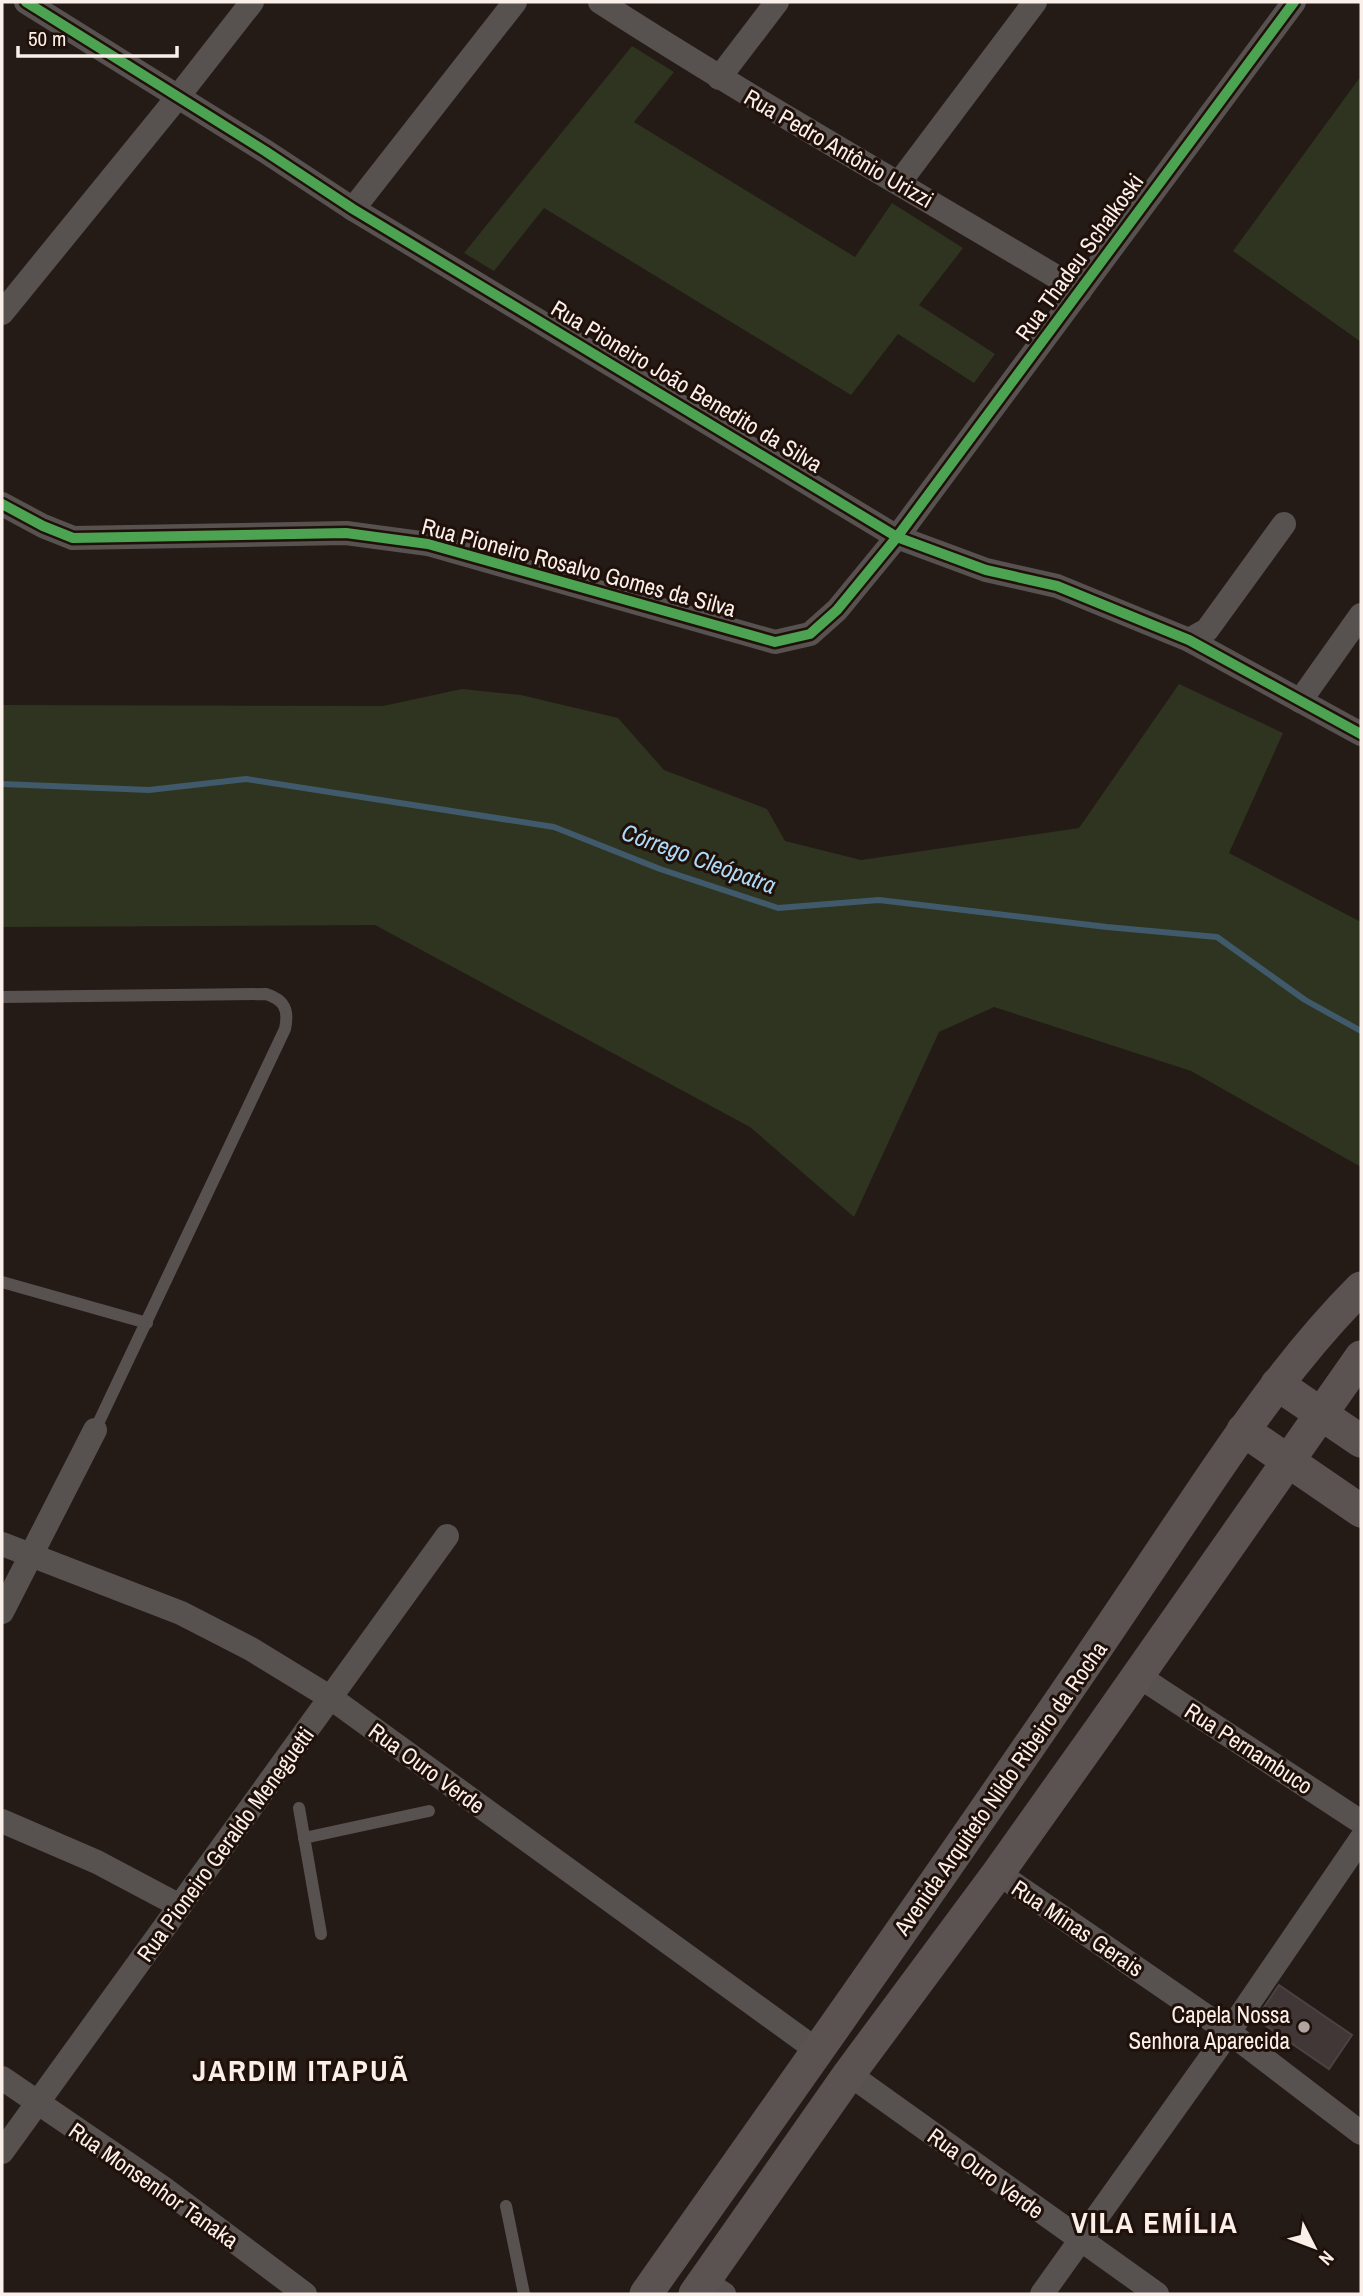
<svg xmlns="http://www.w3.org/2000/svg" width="1363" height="2296" font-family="'Archivo Narrow',sans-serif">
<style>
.green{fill:#2e341f}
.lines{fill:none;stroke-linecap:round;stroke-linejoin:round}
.stream{stroke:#40596b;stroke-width:6}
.building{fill:#413737;stroke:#4a4243;stroke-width:2}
.lane{stroke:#575150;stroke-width:12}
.street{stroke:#575150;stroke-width:24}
.secondary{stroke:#5a5352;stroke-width:33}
.cycleway-casing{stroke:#1f1009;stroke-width:15}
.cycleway{stroke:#4ca352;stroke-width:10}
.poi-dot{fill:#b0a5a0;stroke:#1f1009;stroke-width:2.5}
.labels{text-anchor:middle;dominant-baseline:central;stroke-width:6;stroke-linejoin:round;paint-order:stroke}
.street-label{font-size:23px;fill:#fbefea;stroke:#1f1009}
.poi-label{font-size:23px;fill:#fbefea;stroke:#1f1009;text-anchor:end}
.water-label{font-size:24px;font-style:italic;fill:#aed9f7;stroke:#1f1009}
.district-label{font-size:30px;font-weight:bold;letter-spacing:2px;fill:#fbefea;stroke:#1f1009}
</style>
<rect width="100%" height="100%" fill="#241b17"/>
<g class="green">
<path d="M632 46 674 72 634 122 855 257 892 203 963 248 919 305 995 354 974 383 898 334 851 395 544 208 494 271 464 253Z"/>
<path d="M1361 76V342L1233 251Z"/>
<path d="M1179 684 1283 733 1229 853 1361 922V1167L1191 1071 994 1007 939 1032 854 1217 750 1127 375 925 2 927V705L383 706 462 689 521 695 618 718 664 770 767 809 785 841 861 860 1079 828Z"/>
</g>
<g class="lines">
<path class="stream" d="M2 784 149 790 246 779 554 827 660 869 778 908 879 900 1107 927 1217 937 1305 1000 1361 1031"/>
</g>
<path class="building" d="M1279 1985 1352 2035 1329 2069 1256 2019Z"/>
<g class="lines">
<g class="lane">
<path d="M2 997 266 994C285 1000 289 1010 285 1029L95 1430"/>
<path d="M2 1282 147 1323"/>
<path d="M299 1808 321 1934"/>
<path d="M304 1838 429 1811"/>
<path d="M506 2206 524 2294"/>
</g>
<g class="street">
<path d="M26 2 265 151 353 209 897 537 986 570 1057 586 1189 640 1361 734"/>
<path d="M600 2C757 103 920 195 1080 291"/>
<path d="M719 78 777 2"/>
<path d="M899 183 1035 2"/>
<path d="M353 209 515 2"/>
<path d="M2 313 177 98 252 2"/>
<path d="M2 504 43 526 73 538 346 533 428 544 775 642 810 634 837 610 897 537 1294 2"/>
<path d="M1189 640 1207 630 1284 524"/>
<path d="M1300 701 1361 615"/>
<path d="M2 1544 181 1613 251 1649 331 1698 818 2051"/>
<path d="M2 1612 95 1430"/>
<path d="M1137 1675 1361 1822"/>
<path d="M2 1821 97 1862 180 1906"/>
<path d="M998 1873 1229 2032 1361 2133"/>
<path d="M849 2074 1157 2294"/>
<path d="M2 2078 166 2190 305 2294"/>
<path d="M2 2152 447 1536"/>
<path d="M704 2281 724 2294"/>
<path d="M1042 2294 1229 2032 1361 1839"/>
</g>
<g class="secondary">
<path d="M1277 1384 1361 1441"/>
<path d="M1243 1430 1361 1511"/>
<path d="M646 2294C788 2093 930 1892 1069 1688 1111 1627 1152 1565 1194 1503 1245 1427 1297 1352 1361 1288"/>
<path d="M695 2294 849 2074 998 1873 1099 1731 1361 1357"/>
</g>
<g class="cycleway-casing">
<g id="cycleway">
<path d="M26 2 265 151 353 209 897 537 986 570 1057 586 1189 640 1361 734"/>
<path d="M2 504 43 526 73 538 346 533 428 544 775 642 810 634 837 610 897 537 1294 2"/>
</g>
</g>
<use href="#cycleway" class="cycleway"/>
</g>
<circle class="poi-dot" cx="1304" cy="2027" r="7"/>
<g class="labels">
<g class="street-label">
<text transform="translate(839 148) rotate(30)">Rua Pedro Antônio Urizzi</text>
<text transform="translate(1079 257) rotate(-54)">Rua Thadeu Schalkoski</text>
<text transform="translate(687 386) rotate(31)">Rua Pioneiro João Benedito da Silva</text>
<text transform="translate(579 567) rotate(15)">Rua Pioneiro Rosalvo Gomes da Silva</text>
<text transform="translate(1249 1748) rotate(33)">Rua Pernambuco</text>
<text transform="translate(427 1768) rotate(36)">Rua Ouro Verde</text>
<text transform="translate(1000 1788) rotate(-55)">Avenida Arquiteto Nildo Ribeiro da Rocha</text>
<text transform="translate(225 1844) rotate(-54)">Rua Pioneiro Geraldo Meneguetti</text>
<text transform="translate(1078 1928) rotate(34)">Rua Minas Gerais</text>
<text transform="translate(986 2173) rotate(36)">Rua Ouro Verde</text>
<text transform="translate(154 2185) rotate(35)">Rua Monsenhor Tanaka</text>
</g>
<g class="poi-label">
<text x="1290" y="2014">Capela Nossa<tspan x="1290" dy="26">Senhora Aparecida</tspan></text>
</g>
<g class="water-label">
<text transform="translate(699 858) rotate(20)">Córrego Cleópatra</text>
</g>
<g class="district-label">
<text x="301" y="2070">JARDIM ITAPUÃ</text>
<text x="1155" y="2222">VILA EMÍLIA</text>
</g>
</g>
<rect width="1363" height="2296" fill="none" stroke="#fbefea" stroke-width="7"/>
<g transform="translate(1314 2247) rotate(132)" stroke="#1f1009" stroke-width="5" paint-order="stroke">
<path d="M0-5L12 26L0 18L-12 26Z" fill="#fbefea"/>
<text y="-10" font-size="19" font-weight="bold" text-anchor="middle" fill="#fbefea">N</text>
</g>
<path d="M18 46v10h159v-10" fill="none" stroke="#fbefea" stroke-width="3.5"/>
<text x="28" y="46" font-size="21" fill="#fbefea" stroke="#1f1009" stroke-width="5" paint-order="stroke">50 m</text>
</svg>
